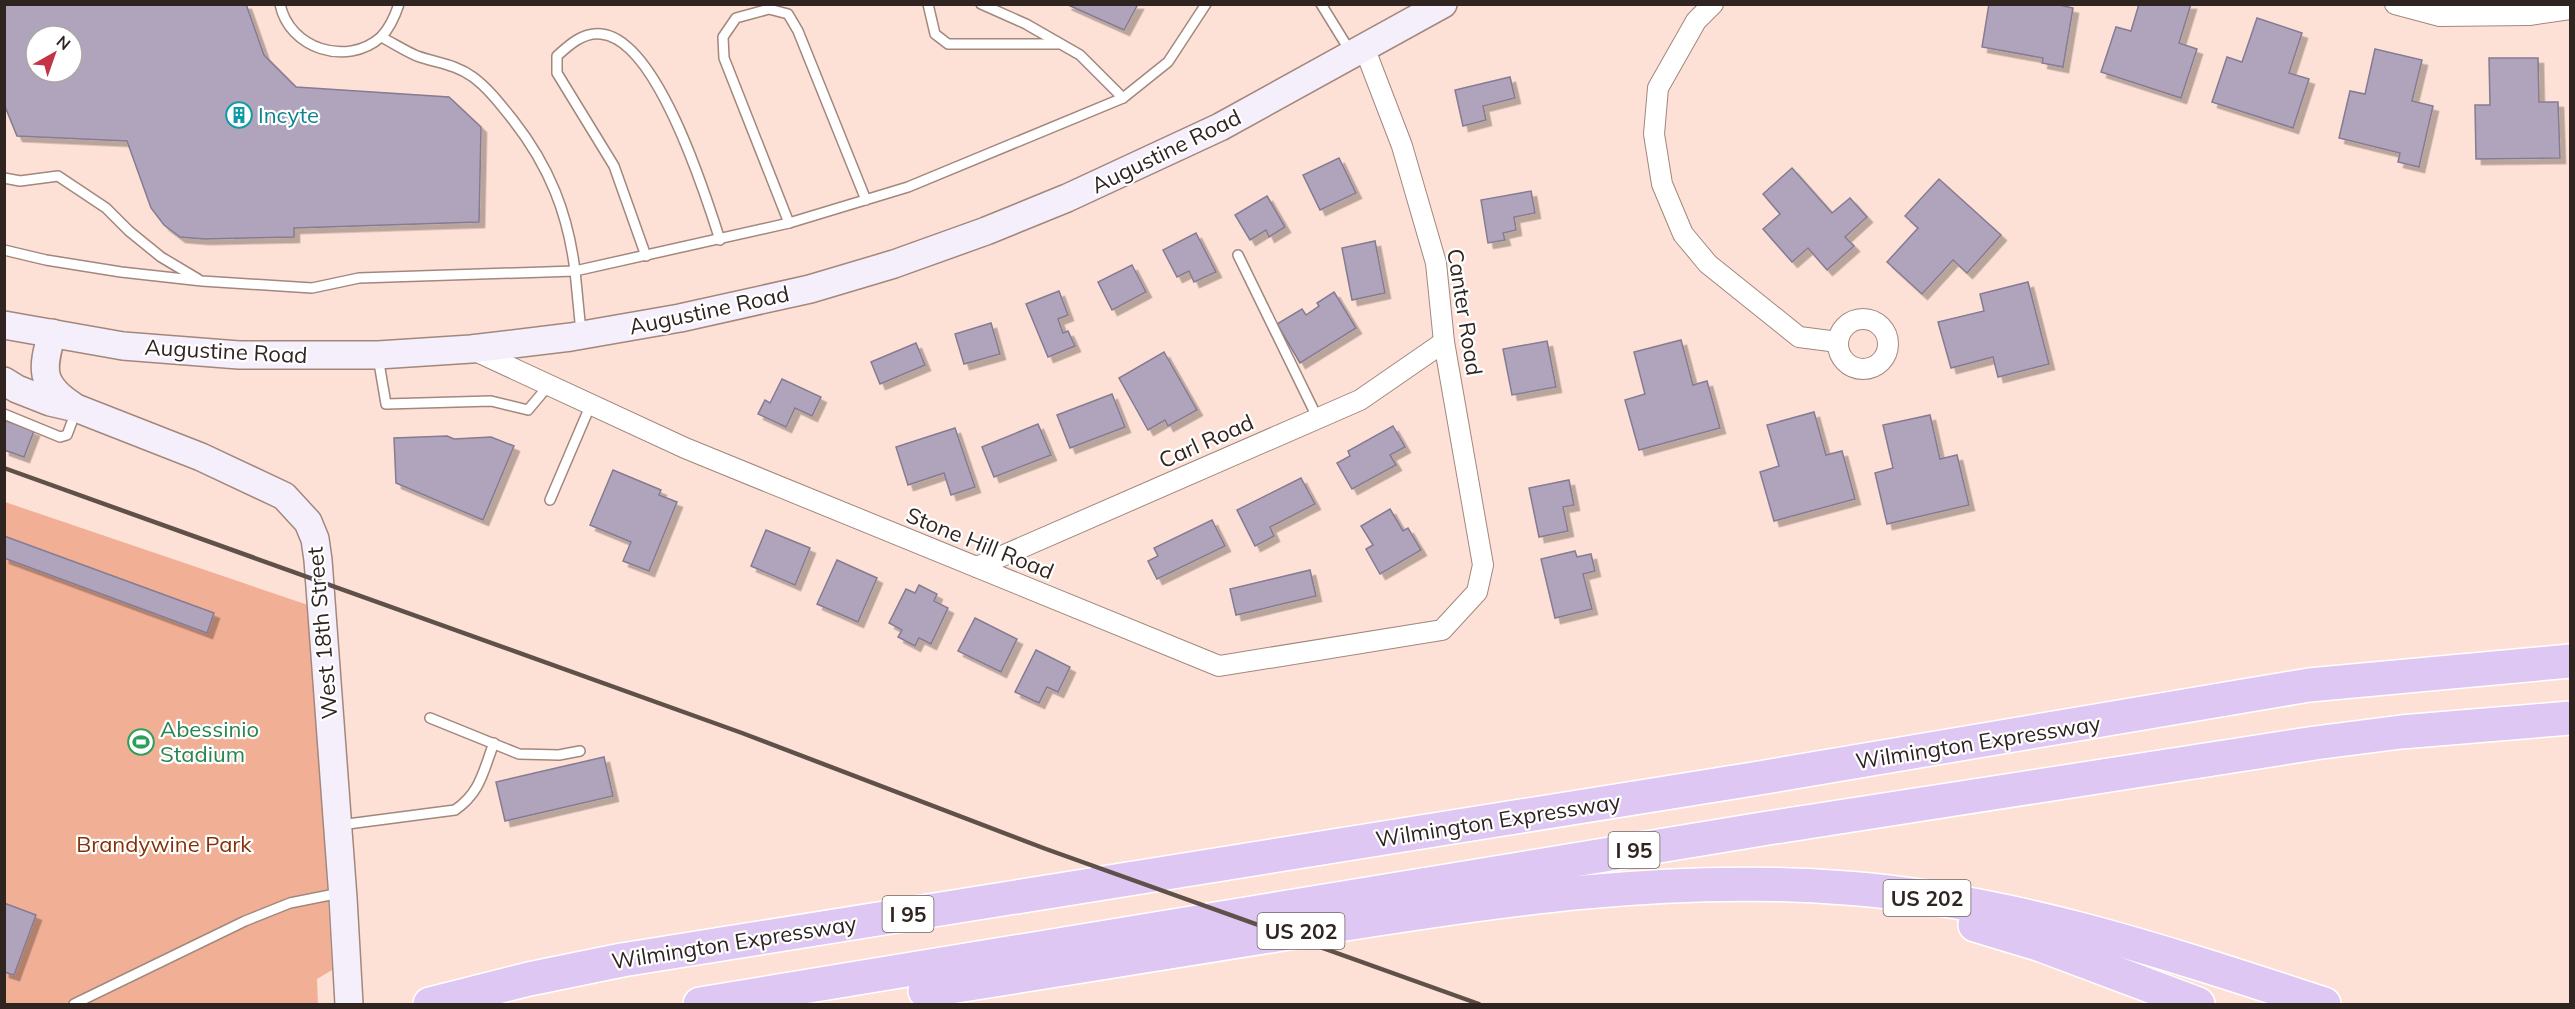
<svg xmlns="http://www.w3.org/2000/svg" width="2575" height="1009" font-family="Mulish,sans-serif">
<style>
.green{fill:#f1b096}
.building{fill:#afa4bc;stroke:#857b92;stroke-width:1.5;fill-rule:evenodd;filter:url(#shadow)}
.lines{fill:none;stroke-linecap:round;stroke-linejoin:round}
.lane-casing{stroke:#a2877d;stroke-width:12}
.street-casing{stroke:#a2877d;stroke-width:22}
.secondary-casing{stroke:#a2877d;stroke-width:30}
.highway-casing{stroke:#fff;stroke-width:36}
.lane{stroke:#fff;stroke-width:9}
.street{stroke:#fff;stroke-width:20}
.secondary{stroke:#f5eefb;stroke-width:27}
.highway{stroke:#dec7f3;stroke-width:33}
.rail{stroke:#5f504a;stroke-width:4.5}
.labels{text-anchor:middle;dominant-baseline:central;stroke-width:4.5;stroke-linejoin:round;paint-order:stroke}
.shield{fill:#fff;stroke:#6d6663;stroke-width:1.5}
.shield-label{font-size:21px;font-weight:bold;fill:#2f2420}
.culture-label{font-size:22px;fill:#0d838f;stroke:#fff;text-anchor:start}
.street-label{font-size:22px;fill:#2f2420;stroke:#fff}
.leisure-label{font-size:22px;fill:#27864d;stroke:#fff;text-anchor:start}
.park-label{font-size:22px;fill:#843107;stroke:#fff}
</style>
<defs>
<filter id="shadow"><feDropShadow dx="5.5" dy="5.5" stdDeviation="0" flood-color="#0004"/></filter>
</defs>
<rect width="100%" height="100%" fill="#fee1d6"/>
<path class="green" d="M5 502 311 606 332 970 317 979 318 1004H5Z"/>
<g class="building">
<path d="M4 4H246L264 55 296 87 449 97 481 127 479 222 294 228V237L204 239 180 237 164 225 151 208 127 141 17 136 4 104ZM36 36H72V72H36Z"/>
<path d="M1066 4H1138L1124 30Z"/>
<path d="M1989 4H2055L2073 8 2063 67 2042 63 2043 58 1982 47Z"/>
<path d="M2139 4H2191L2179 43 2197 49 2181 98 2101 72 2116 27 2131 31Z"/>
<path d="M2257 18 2302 33 2289 73 2309 79 2293 128 2212 102 2227 57 2242 62Z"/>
<path d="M2375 49 2422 60 2412 101 2433 106 2419 167 2398 162 2400 153 2339 138 2350 91 2365 94Z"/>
<path d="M2489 58H2538L2539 102H2558L2560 158 2476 159 2475 105H2490Z"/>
<path d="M1510 77 1515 98 1483 106 1486 120 1463 126 1455 90Z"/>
<path d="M1339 158 1356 193 1320 210 1303 175Z"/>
<path d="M1792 168 1832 213 1850 198 1867 217 1845 237 1854 246 1827 270 1808 248 1792 262 1763 229 1780 214 1763 194Z"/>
<path d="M1939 179 2001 235 1967 273 1953 260 1922 294 1887 262 1918 228 1905 216Z"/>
<path d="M1531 191 1535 213 1514 217 1516 230 1503 233 1505 240 1488 243 1481 200Z"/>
<path d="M1267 196 1285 227 1269 237 1266 230 1250 240 1235 215Z"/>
<path d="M1196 233 1216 272 1194 282 1189 271 1177 277 1163 250Z"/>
<path d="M1375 241 1385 293 1352 300 1342 248Z"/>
<path d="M1132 265 1146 292 1112 310 1098 282Z"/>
<path d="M2028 282 2049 364 1998 377 1993 357 1951 368 1938 322 1984 311 1980 294Z"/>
<path d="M1059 291 1068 315 1058 319 1063 333 1068 331 1075 346 1048 357 1026 304Z"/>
<path d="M1334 292 1356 328 1300 363 1277 324 1302 309 1306 315 1319 306 1317 303Z"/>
<path d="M991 323 1000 354 964 364 955 334Z"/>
<path d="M1681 340 1693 385 1707 381 1720 428 1639 450 1625 400 1645 394 1634 352Z"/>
<path d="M1547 341 1556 387 1512 395 1503 349Z"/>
<path d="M916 343 925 365 880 384 871 362Z"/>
<path d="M1164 352 1197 410 1168 426 1165 420 1148 430 1119 378Z"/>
<path d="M782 379 821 397 812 416 795 408 786 427 758 414 765 400 770 403Z"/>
<path d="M1112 394 1125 427 1070 448 1057 415Z"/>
<path d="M1814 412 1826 455 1842 451 1855 499 1774 521 1760 472 1779 466 1767 425Z"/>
<path d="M1930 415 1940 459 1957 455 1969 505 1887 524 1875 473 1893 468 1883 425Z"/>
<path d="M4 420 34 431 24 457 4 450Z"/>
<path d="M1038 424 1051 455 994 477 982 447Z"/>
<path d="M1393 426 1405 447 1390 455 1396 465 1352 489 1337 463 1350 456 1348 451Z"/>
<path d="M955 428 975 487 951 495 944 473 908 485 896 447Z"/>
<path d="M447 436 454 439 491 437 514 446 483 520 396 483 394 438Z"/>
<path d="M613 470 661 490 659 495 677 502 649 571 623 561 631 542 590 525Z"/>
<path d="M1301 478 1315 504 1270 527 1274 536 1255 546 1237 510Z"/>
<path d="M1569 480 1574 505 1563 507 1568 531 1539 537 1529 488Z"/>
<path d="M1390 509 1403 531 1408 528 1421 550 1380 574 1366 549 1373 545 1361 526Z"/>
<path d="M1212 520 1225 546 1157 579 1148 561 1158 556 1154 548Z"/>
<path d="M766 530 810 548 795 585 751 566Z"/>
<path d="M4 536 214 613 207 633 4 558Z"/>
<path d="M1575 551 1577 557 1591 554 1595 571 1583 574 1592 609 1555 618 1541 559Z"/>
<path d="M837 560 877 578 858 622 817 604Z"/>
<path d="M1310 570 1316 596 1236 615 1230 589Z"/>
<path d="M919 585 937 594 934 601 948 608 931 644 919 638 915 646 898 637 902 630 889 623 906 589 915 593Z"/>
<path d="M975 618 1017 639 1001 672 958 651Z"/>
<path d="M1036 650 1070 667 1058 692 1047 687 1039 703 1015 692Z"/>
<path d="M604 757 613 796 505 821 496 782Z"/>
<path d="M4 903 36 915 14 975 4 972Z"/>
</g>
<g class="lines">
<g class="lane-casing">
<g id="lane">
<path d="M280 4C289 49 347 67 381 37 390 28 395 16 399 4"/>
<path d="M928 4 935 34 948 44H1058"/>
<path d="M981 4 1026 24 1080 55 1123 98"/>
<path d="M1321 4 1350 51"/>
<path d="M4 178 20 181 58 176 106 208 129 231 161 257 198 279"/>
<path d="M789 223 724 58 723 37 736 18 769 9 788 14 798 31 866 200"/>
<path d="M4 250 46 260 121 272 202 281 312 288 359 278 575 271C568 213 549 166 513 120 501 105 489 89 473 77 455 64 437 63 417 56 405 51 393 43 381 37"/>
<path d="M1238 255 1318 419"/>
<path d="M646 256 614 166 557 73V56C569 45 583 32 601 34 657 39 705 193 720 240"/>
<path d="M581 332 575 271 789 223 908 187 1123 98 1168 62 1206 4"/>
<path d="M378 357 386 404 491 401 528 410 549 385"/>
<path d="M4 414 60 437 67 435 76 411"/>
<path d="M550 500 591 404"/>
<path d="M430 718 519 754 559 755 580 751"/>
<path d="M340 825 455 810C481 792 483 771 494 743"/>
<path d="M74 1004 245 921 290 903 340 893"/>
</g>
</g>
<g class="street-casing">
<g id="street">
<path d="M1713 4 1696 21 1658 88 1654 134 1662 184 1683 234 1708 264 1799 337 1838 342"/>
<path d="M2395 4 2440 16 2529 15 2570 9"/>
<circle cx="1863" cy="344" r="25"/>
<path d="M471 349 685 448 1219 666 1442 630 1477 592 1483 565 1444 342 1436 263 1402 146 1364 47"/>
<path d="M977 567 1360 400 1444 342"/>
</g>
</g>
<g class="secondary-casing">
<g id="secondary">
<path d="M4 325 123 346 239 355H378L471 349 571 337 680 318 810 289 894 264 986 231 1067 198 1220 127 1443 4"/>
<path d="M52 333C42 369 39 384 73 406"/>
<path d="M4 381 17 389 50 402 76 408 201 457 284 496 308 522 315 539 318 560 343 898 349 1004"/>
</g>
</g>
<g class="highway-casing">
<g id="highway">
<path d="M1975 925 2041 945 2198 1004"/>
<path d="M925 991C1057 970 1189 949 1320 928 1494 900 1669 874 1846 888 2011 900 2168 953 2324 1004"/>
<path d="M430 1004 529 979 622 960 1753 779 2309 685 2570 661"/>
<path d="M700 1004 1768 828 2315 743 2401 732 2570 718"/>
</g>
</g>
<use href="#lane" class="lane"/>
<use href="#street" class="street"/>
<use href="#secondary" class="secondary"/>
<use href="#highway" class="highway"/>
<path class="rail" d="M4 468 742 733 1046 849 1479 1004"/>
</g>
<defs>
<g id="building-ring" transform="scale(1.35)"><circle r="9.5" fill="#fff" stroke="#0f9aa8" stroke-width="1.5"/><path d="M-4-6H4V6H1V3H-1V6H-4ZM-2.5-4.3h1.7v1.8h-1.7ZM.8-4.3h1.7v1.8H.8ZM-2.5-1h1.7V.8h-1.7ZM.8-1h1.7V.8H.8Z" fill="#0f9aa8"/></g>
<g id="stadium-ring" transform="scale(1.35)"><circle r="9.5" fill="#fff" stroke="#2e9e5b" stroke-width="1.5"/><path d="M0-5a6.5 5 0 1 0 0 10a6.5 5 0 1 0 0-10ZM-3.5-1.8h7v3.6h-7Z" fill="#2e9e5b"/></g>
</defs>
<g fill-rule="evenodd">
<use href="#building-ring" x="239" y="115"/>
<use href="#stadium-ring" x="141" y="742"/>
</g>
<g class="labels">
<g class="shield">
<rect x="1608.5" y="832" width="51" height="36" rx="4.5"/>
<rect x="1883.5" y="880" width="87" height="36" rx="4.5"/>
<rect x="882.5" y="896" width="51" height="36" rx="4.5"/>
<rect x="1257.5" y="913" width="87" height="36" rx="4.5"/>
</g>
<g class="shield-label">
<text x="1634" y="850">I 95</text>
<text x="1927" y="898">US 202</text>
<text x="908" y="914">I 95</text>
<text x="1301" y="931">US 202</text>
</g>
<g class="culture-label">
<text x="258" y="115">Incyte</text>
</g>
<g class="street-label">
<text transform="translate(1166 151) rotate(-26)">Augustine Road</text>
<text transform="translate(709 310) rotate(-12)">Augustine Road</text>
<text transform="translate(1465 312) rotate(81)">Canter Road</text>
<text transform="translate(226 351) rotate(3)">Augustine Road</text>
<text transform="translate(1206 441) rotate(-24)">Carl Road</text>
<text transform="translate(980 543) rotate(22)">Stone Hill Road</text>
<text transform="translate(322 633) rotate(-95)">West 18th Street</text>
<text transform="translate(1978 742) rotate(-9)">Wilmington Expressway</text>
<text transform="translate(1498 820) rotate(-9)">Wilmington Expressway</text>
<text transform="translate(734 942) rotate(-9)">Wilmington Expressway</text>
</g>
<g class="leisure-label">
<text x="160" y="729">Abessinio<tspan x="160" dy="25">Stadium</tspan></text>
</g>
<g class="park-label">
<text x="164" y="844">Brandywine Park</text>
</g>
</g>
<rect width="2575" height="1009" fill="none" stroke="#2f2420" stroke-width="12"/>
<g transform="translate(54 54) rotate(40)"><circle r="28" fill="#ffffff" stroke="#aca7a6" stroke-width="1.5"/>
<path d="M0-4.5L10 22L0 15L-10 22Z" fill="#c53446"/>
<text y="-9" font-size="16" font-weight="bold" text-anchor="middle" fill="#2f2420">N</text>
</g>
</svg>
